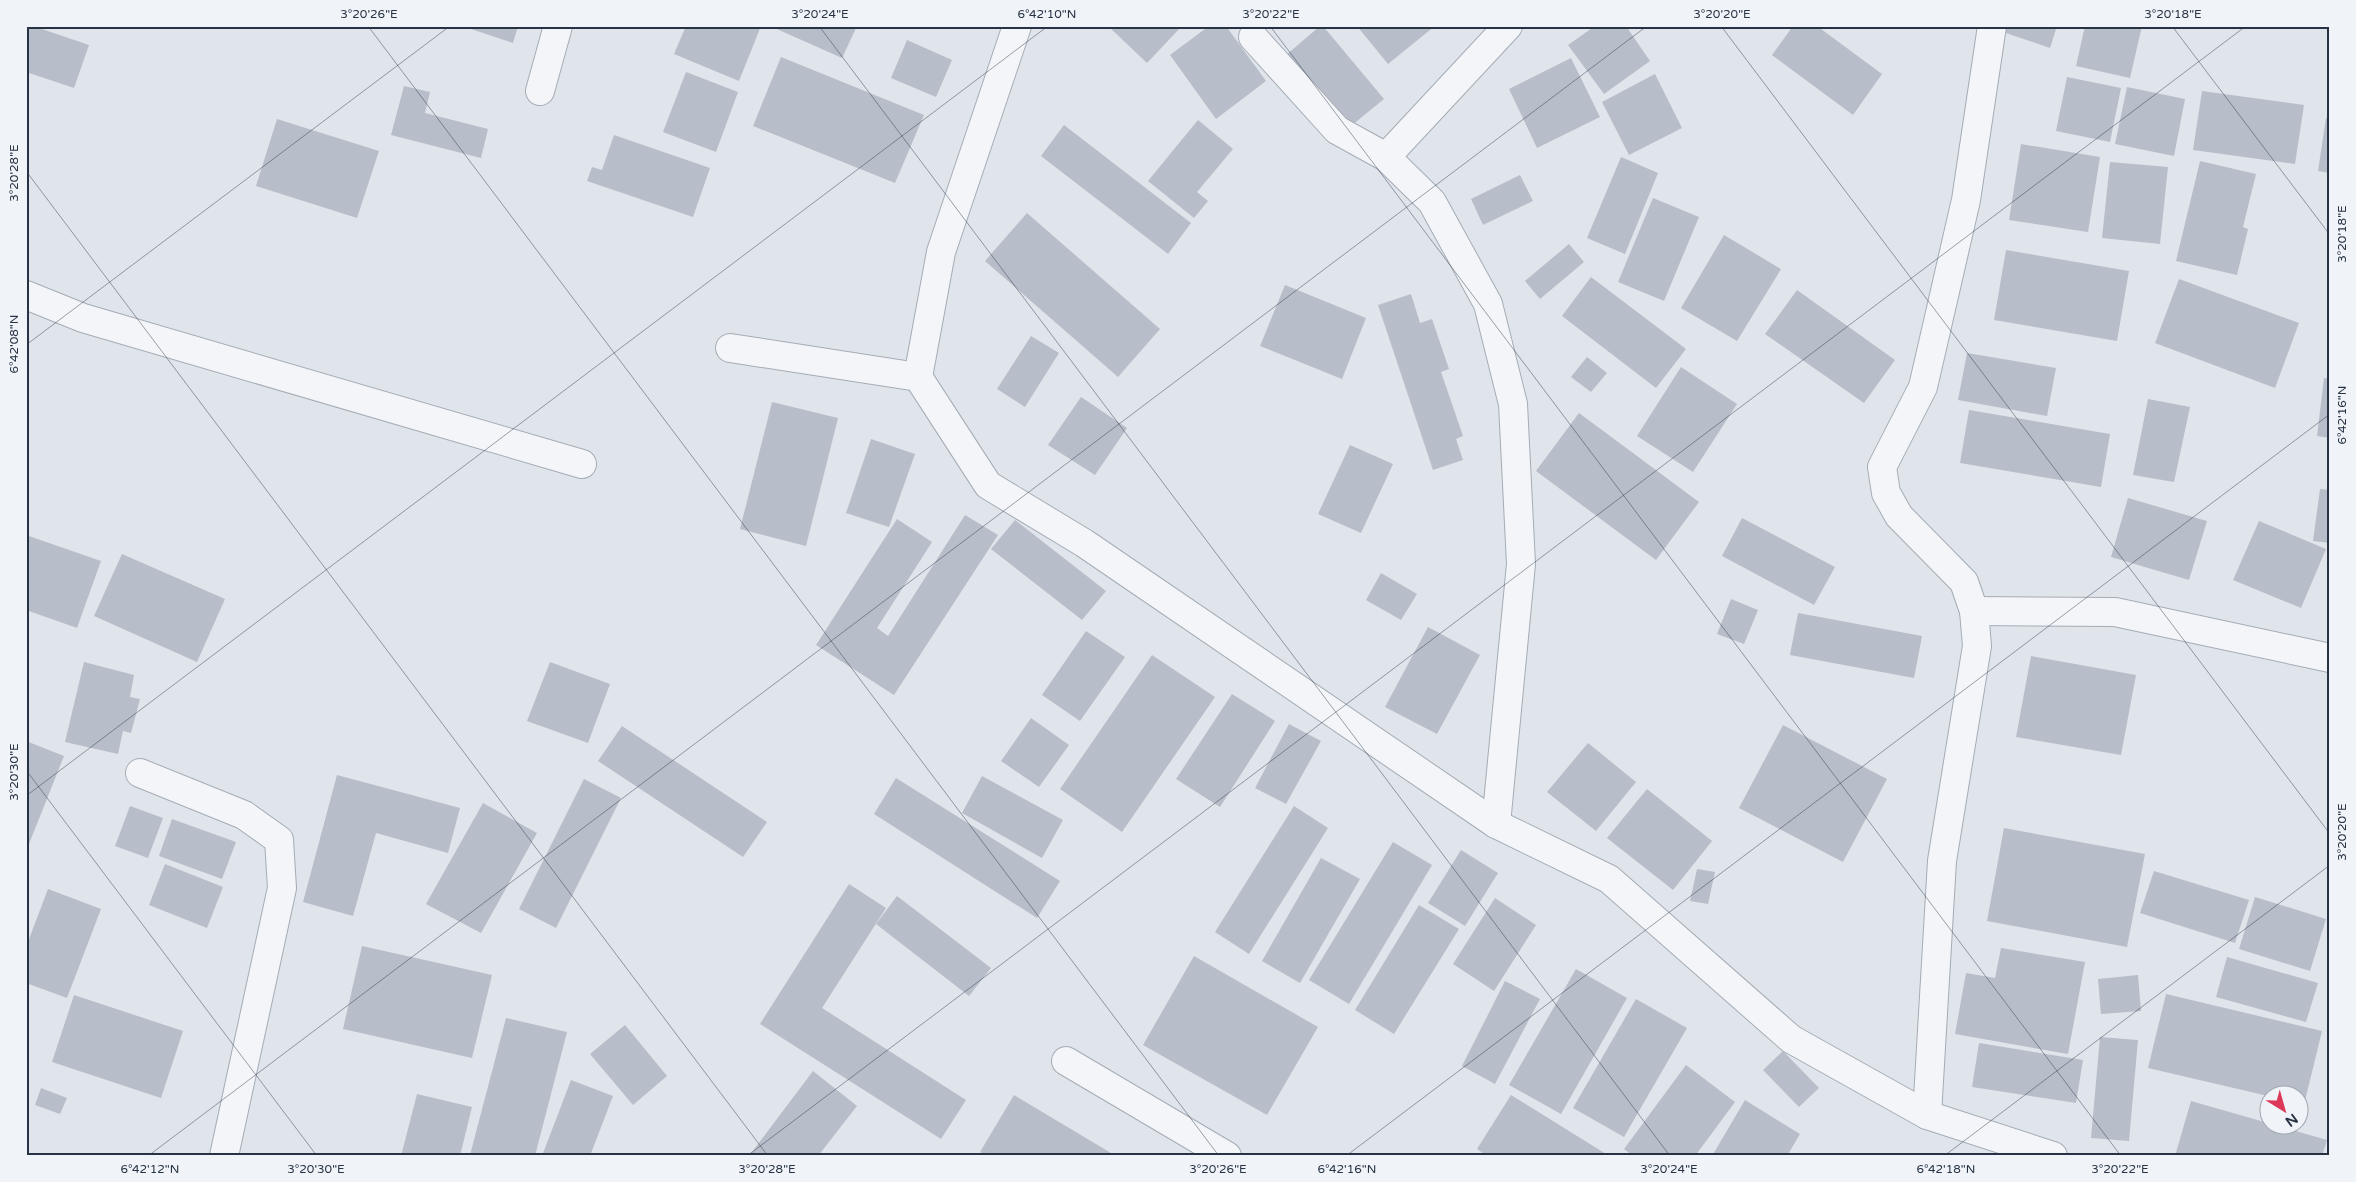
<svg xmlns="http://www.w3.org/2000/svg" width="2356" height="1182" font-family="'Varela Round',sans-serif">
<style>
.building{fill:#b7bec9}
.lines{fill:none;stroke-linecap:round;stroke-linejoin:round}
.street-casing{stroke:#a5acb6;stroke-width:30}
.street{stroke:#f3f5f8;stroke-width:28}
.ticks{fill:none;stroke:#273344;stroke-width:1;stroke-opacity:0.45}
.neatline{fill:none;stroke:#273344;stroke-width:2}
.ticks-label{font-size:12px;text-anchor:middle;fill:#273344}
</style>
<rect width="100%" height="100%" fill="#e0e5eb"/>
<g class="building">
<path d="M26 26H33L89 45 74 88 26 72Z"/>
<path d="M462 26H518L513 43Z"/>
<path d="M686 26H761L739 81 674 54Z"/>
<path d="M770 26H857L842 58Z"/>
<path d="M1108 26H1182L1147 63Z"/>
<path d="M1209 26H1226L1266 81 1216 119 1170 55Z"/>
<path d="M1320 26H1323L1384 99 1346 130 1285 56Z"/>
<path d="M1357 26H1435L1388 64Z"/>
<path d="M1595 26H1626L1650 61 1604 94 1568 45Z"/>
<path d="M1793 26H1817L1882 74 1853 115 1772 55Z"/>
<path d="M2005 26H2057L2050 48 2003 32Z"/>
<path d="M2085 26H2142L2130 78 2076 66Z"/>
<path d="M907 40 952 60 936 97 891 78Z"/>
<path d="M781 57 924 115 895 183 753 126Z"/>
<path d="M1571 58 1600 117 1537 148 1509 89Z"/>
<path d="M686 72 738 92 716 152 663 132Z"/>
<path d="M1655 74 1682 128 1629 155 1602 102Z"/>
<path d="M2067 77 2121 88 2110 142 2056 131Z"/>
<path d="M404 86 430 92 425 113 488 129 481 158 391 135Z"/>
<path d="M2127 87 2185 99 2174 156 2115 144Z"/>
<path d="M2202 91 2304 105 2295 164 2193 150Z"/>
<path d="M2326 118 2330 119V173L2318 171Z"/>
<path d="M277 119 379 151 357 218 256 186Z"/>
<path d="M1198 120 1233 149 1197 192 1208 201 1194 218 1148 181Z"/>
<path d="M1064 125 1191 223 1168 254 1041 156Z"/>
<path d="M614 135 710 168 693 217 587 181 592 167 602 170Z"/>
<path d="M2021 144 2100 157 2088 232 2009 220Z"/>
<path d="M1621 157 1658 173 1625 254 1587 238Z"/>
<path d="M2200 161 2256 174 2243 227 2248 229 2237 275 2176 261Z"/>
<path d="M2110 162 2168 167 2160 244 2102 238Z"/>
<path d="M1520 175 1533 201 1483 225 1471 199Z"/>
<path d="M1653 198 1699 217 1664 301 1618 282Z"/>
<path d="M1027 213 1160 329 1118 377 985 261Z"/>
<path d="M1724 235 1781 269 1737 341 1681 308Z"/>
<path d="M1569 244 1584 262 1540 299 1525 281Z"/>
<path d="M2006 250 2129 271 2117 341 1994 320Z"/>
<path d="M1591 277 1686 349 1656 388 1562 316Z"/>
<path d="M2179 279 2299 323 2275 388 2155 343Z"/>
<path d="M1285 285 1366 318 1342 379 1260 346Z"/>
<path d="M1797 290 1895 360 1864 403 1765 334Z"/>
<path d="M1411 294 1420 323 1432 319 1449 369 1441 372 1463 436 1456 439 1463 460 1433 470 1378 305Z"/>
<path d="M1031 336 1059 353 1025 407 997 389Z"/>
<path d="M1967 353 2056 368 2047 416 1958 400Z"/>
<path d="M1587 357 1607 373 1591 392 1571 377Z"/>
<path d="M1681 367 1737 404 1693 472 1637 436Z"/>
<path d="M2324 378 2330 379V438L2317 436Z"/>
<path d="M1081 397 1127 428 1095 475 1048 445Z"/>
<path d="M2148 399 2190 407 2174 482 2133 475Z"/>
<path d="M772 402 838 418 806 546 740 529Z"/>
<path d="M1969 410 2110 434 2101 487 1960 463Z"/>
<path d="M1579 413 1699 502 1656 560 1536 471Z"/>
<path d="M871 439 915 454 889 527 846 513Z"/>
<path d="M1350 445 1393 464 1361 533 1318 514Z"/>
<path d="M2320 489 2330 490V543L2313 541Z"/>
<path d="M2128 498 2207 521 2189 580 2111 557Z"/>
<path d="M965 515 998 535 894 695 816 645 897 519 932 542 877 628 888 636Z"/>
<path d="M1742 518 1835 567 1814 605 1722 556Z"/>
<path d="M1015 520 1106 591 1082 620 991 549Z"/>
<path d="M2259 521 2326 549 2301 608 2233 580Z"/>
<path d="M26 535 101 561 77 628 26 610Z"/>
<path d="M122 554 225 599 197 662 94 616Z"/>
<path d="M1381 573 1417 594 1401 620 1366 600Z"/>
<path d="M1731 599 1758 610 1744 644 1717 634Z"/>
<path d="M1798 613 1922 636 1914 678 1790 655Z"/>
<path d="M1428 627 1480 655 1437 734 1385 707Z"/>
<path d="M1086 631 1125 657 1080 721 1042 695Z"/>
<path d="M1152 655 1215 697 1122 832 1060 789Z"/>
<path d="M2031 656 2136 675 2121 755 2016 737Z"/>
<path d="M84 662 134 675 130 697 140 699 131 733 123 731 118 754 65 742Z"/>
<path d="M550 662 610 684 588 743 527 721Z"/>
<path d="M1232 694 1275 721 1220 807 1176 779Z"/>
<path d="M1031 718 1069 745 1039 787 1001 761Z"/>
<path d="M1289 724 1321 741 1286 804 1255 788Z"/>
<path d="M1783 725 1887 779 1843 862 1739 808Z"/>
<path d="M622 726 767 822 743 857 598 761Z"/>
<path d="M26 741 64 756 29 844 26 842Z"/>
<path d="M1588 743 1636 782 1596 831 1547 792Z"/>
<path d="M337 775 460 808 448 853 376 833 353 916 303 902Z"/>
<path d="M982 776 1063 820 1042 858 962 813Z"/>
<path d="M896 778 1060 881 1037 918 874 814Z"/>
<path d="M584 779 621 798 556 928 519 909Z"/>
<path d="M1647 789 1712 841 1673 890 1607 838Z"/>
<path d="M483 803 537 833 481 933 426 904Z"/>
<path d="M130 806 163 818 148 858 115 846Z"/>
<path d="M1294 806 1328 828 1249 954 1215 932Z"/>
<path d="M172 819 236 842 222 879 159 856Z"/>
<path d="M2004 828 2145 854 2127 947 1987 921Z"/>
<path d="M1393 842 1432 865 1349 1004 1309 980Z"/>
<path d="M1461 850 1498 873 1465 926 1428 903Z"/>
<path d="M1321 858 1360 879 1300 983 1262 961Z"/>
<path d="M165 864 223 887 207 928 149 905Z"/>
<path d="M1697 869 1715 872 1708 904 1690 901Z"/>
<path d="M2154 871 2249 900 2235 943 2140 913Z"/>
<path d="M849 884 886 908 822 1008 966 1100 941 1139 760 1024Z"/>
<path d="M48 889 101 909 67 998 26 983V947Z"/>
<path d="M897 896 991 968 969 996 876 924Z"/>
<path d="M2255 897 2326 919 2310 971 2239 949Z"/>
<path d="M1495 898 1536 925 1494 991 1453 964Z"/>
<path d="M1419 905 1459 929 1394 1034 1355 1010Z"/>
<path d="M362 946 492 975 472 1058 343 1029Z"/>
<path d="M2001 948 2085 962 2068 1054 1955 1034 1966 973 1995 978Z"/>
<path d="M1194 956 1318 1027 1267 1115 1143 1045Z"/>
<path d="M2227 957 2318 983 2306 1022 2216 997Z"/>
<path d="M1576 969 1627 998 1561 1114 1509 1085Z"/>
<path d="M2138 975 2141 1011 2101 1014 2098 979Z"/>
<path d="M1505 981 1540 999 1495 1084 1462 1066Z"/>
<path d="M2166 994 2322 1031 2304 1105 2298 1103V1094H2268V1096L2148 1068Z"/>
<path d="M74 995 183 1031 161 1098 52 1062Z"/>
<path d="M1636 999 1687 1028 1624 1137 1573 1108Z"/>
<path d="M506 1018 567 1032 535 1156H474L470 1155Z"/>
<path d="M625 1025 667 1076 633 1105 590 1054Z"/>
<path d="M2100 1037 2138 1040 2129 1141 2091 1138Z"/>
<path d="M1979 1043 2083 1060 2076 1103 1972 1087Z"/>
<path d="M1783 1051 1819 1088 1799 1107 1763 1070Z"/>
<path d="M1686 1065 1735 1102 1695 1156H1633L1624 1149Z"/>
<path d="M813 1071 857 1106 818 1156H749Z"/>
<path d="M571 1080 613 1096 590 1156H542Z"/>
<path d="M41 1088 67 1098 60 1114 35 1105Z"/>
<path d="M417 1094 472 1107 460 1156H401Z"/>
<path d="M1014 1095 1116 1156H987L980 1152Z"/>
<path d="M1511 1095 1606 1154 1605 1156H1487L1477 1149Z"/>
<path d="M1745 1100 1800 1134 1787 1156H1712Z"/>
<path d="M2191 1101 2327 1140 2322 1156H2175Z"/>
</g>
<g class="lines">
<g class="street-casing">
<g id="street">
<path d="M1253 37 1337 130 1386 157 1432 202 1488 304 1513 404 1521 564 1496 824"/>
<path d="M540 91 558 26"/>
<path d="M1386 157 1508 26"/>
<path d="M26 295 83 318 582 464"/>
<path d="M730 348 918 377 988 485 1084 543 1496 824 1609 879 1791 1039 1927 1115 2053 1156"/>
<path d="M918 377 941 252 1017 26"/>
<path d="M1974 611 2115 612 2330 658"/>
<path d="M140 773 244 815 279 840 282 888 224 1156"/>
<path d="M1066 1061 1227 1156"/>
<path d="M1927 1115 1942 861 1977 646 1974 611 1964 582 1899 516 1886 493 1882 467 1923 387 1966 200 1992 26"/>
</g>
</g>
<use href="#street" class="street"/>
</g>
<path class="ticks" d="M368 26 1219 1156M819 26 1670 1156M1270 26 2121 1156M1721 26 2330 834M2172 26 2330 235M26 171 768 1156M26 345 450 26M26 770 317 1156M26 796 1048 26M148 1156 1647 26M747 1156 2246 26M1346 1156 2330 414M1944 1156 2330 865"/>
<rect width="2356" height="1182" fill="none" stroke="#f0f3f8" stroke-width="55"/>
<g transform="translate(2284 1110) rotate(143)"><circle r="24" fill="#f0f3f8" stroke="#a0a6b0"/>
<path d="M0-4L9 19L0 12L-9 19Z" fill="#dd3859"/>
<text y="-8" font-size="14" font-weight="bold" text-anchor="middle" fill="#273344">N</text>
</g>
<rect x="28" y="28" width="2300" height="1126" class="neatline"/>
<g class="ticks-label">
<text x="369" y="18">3°20'26"E</text>
<text x="820" y="18">3°20'24"E</text>
<text x="1047" y="18">6°42'10"N</text>
<text x="1271" y="18">3°20'22"E</text>
<text x="1722" y="18">3°20'20"E</text>
<text x="2173" y="18">3°20'18"E</text>
<text transform="translate(14 173) rotate(-90)" y="4">3°20'28"E</text>
<text transform="translate(2342 234) rotate(-90)" y="4">3°20'18"E</text>
<text transform="translate(14 344) rotate(-90)" y="4">6°42'08"N</text>
<text transform="translate(2342 415) rotate(-90)" y="4">6°42'16"N</text>
<text transform="translate(14 772) rotate(-90)" y="4">3°20'30"E</text>
<text transform="translate(2342 832) rotate(-90)" y="4">3°20'20"E</text>
<text x="150" y="1173">6°42'12"N</text>
<text x="316" y="1173">3°20'30"E</text>
<text x="767" y="1173">3°20'28"E</text>
<text x="1218" y="1173">3°20'26"E</text>
<text x="1347" y="1173">6°42'16"N</text>
<text x="1669" y="1173">3°20'24"E</text>
<text x="1946" y="1173">6°42'18"N</text>
<text x="2120" y="1173">3°20'22"E</text>
</g>
</svg>
